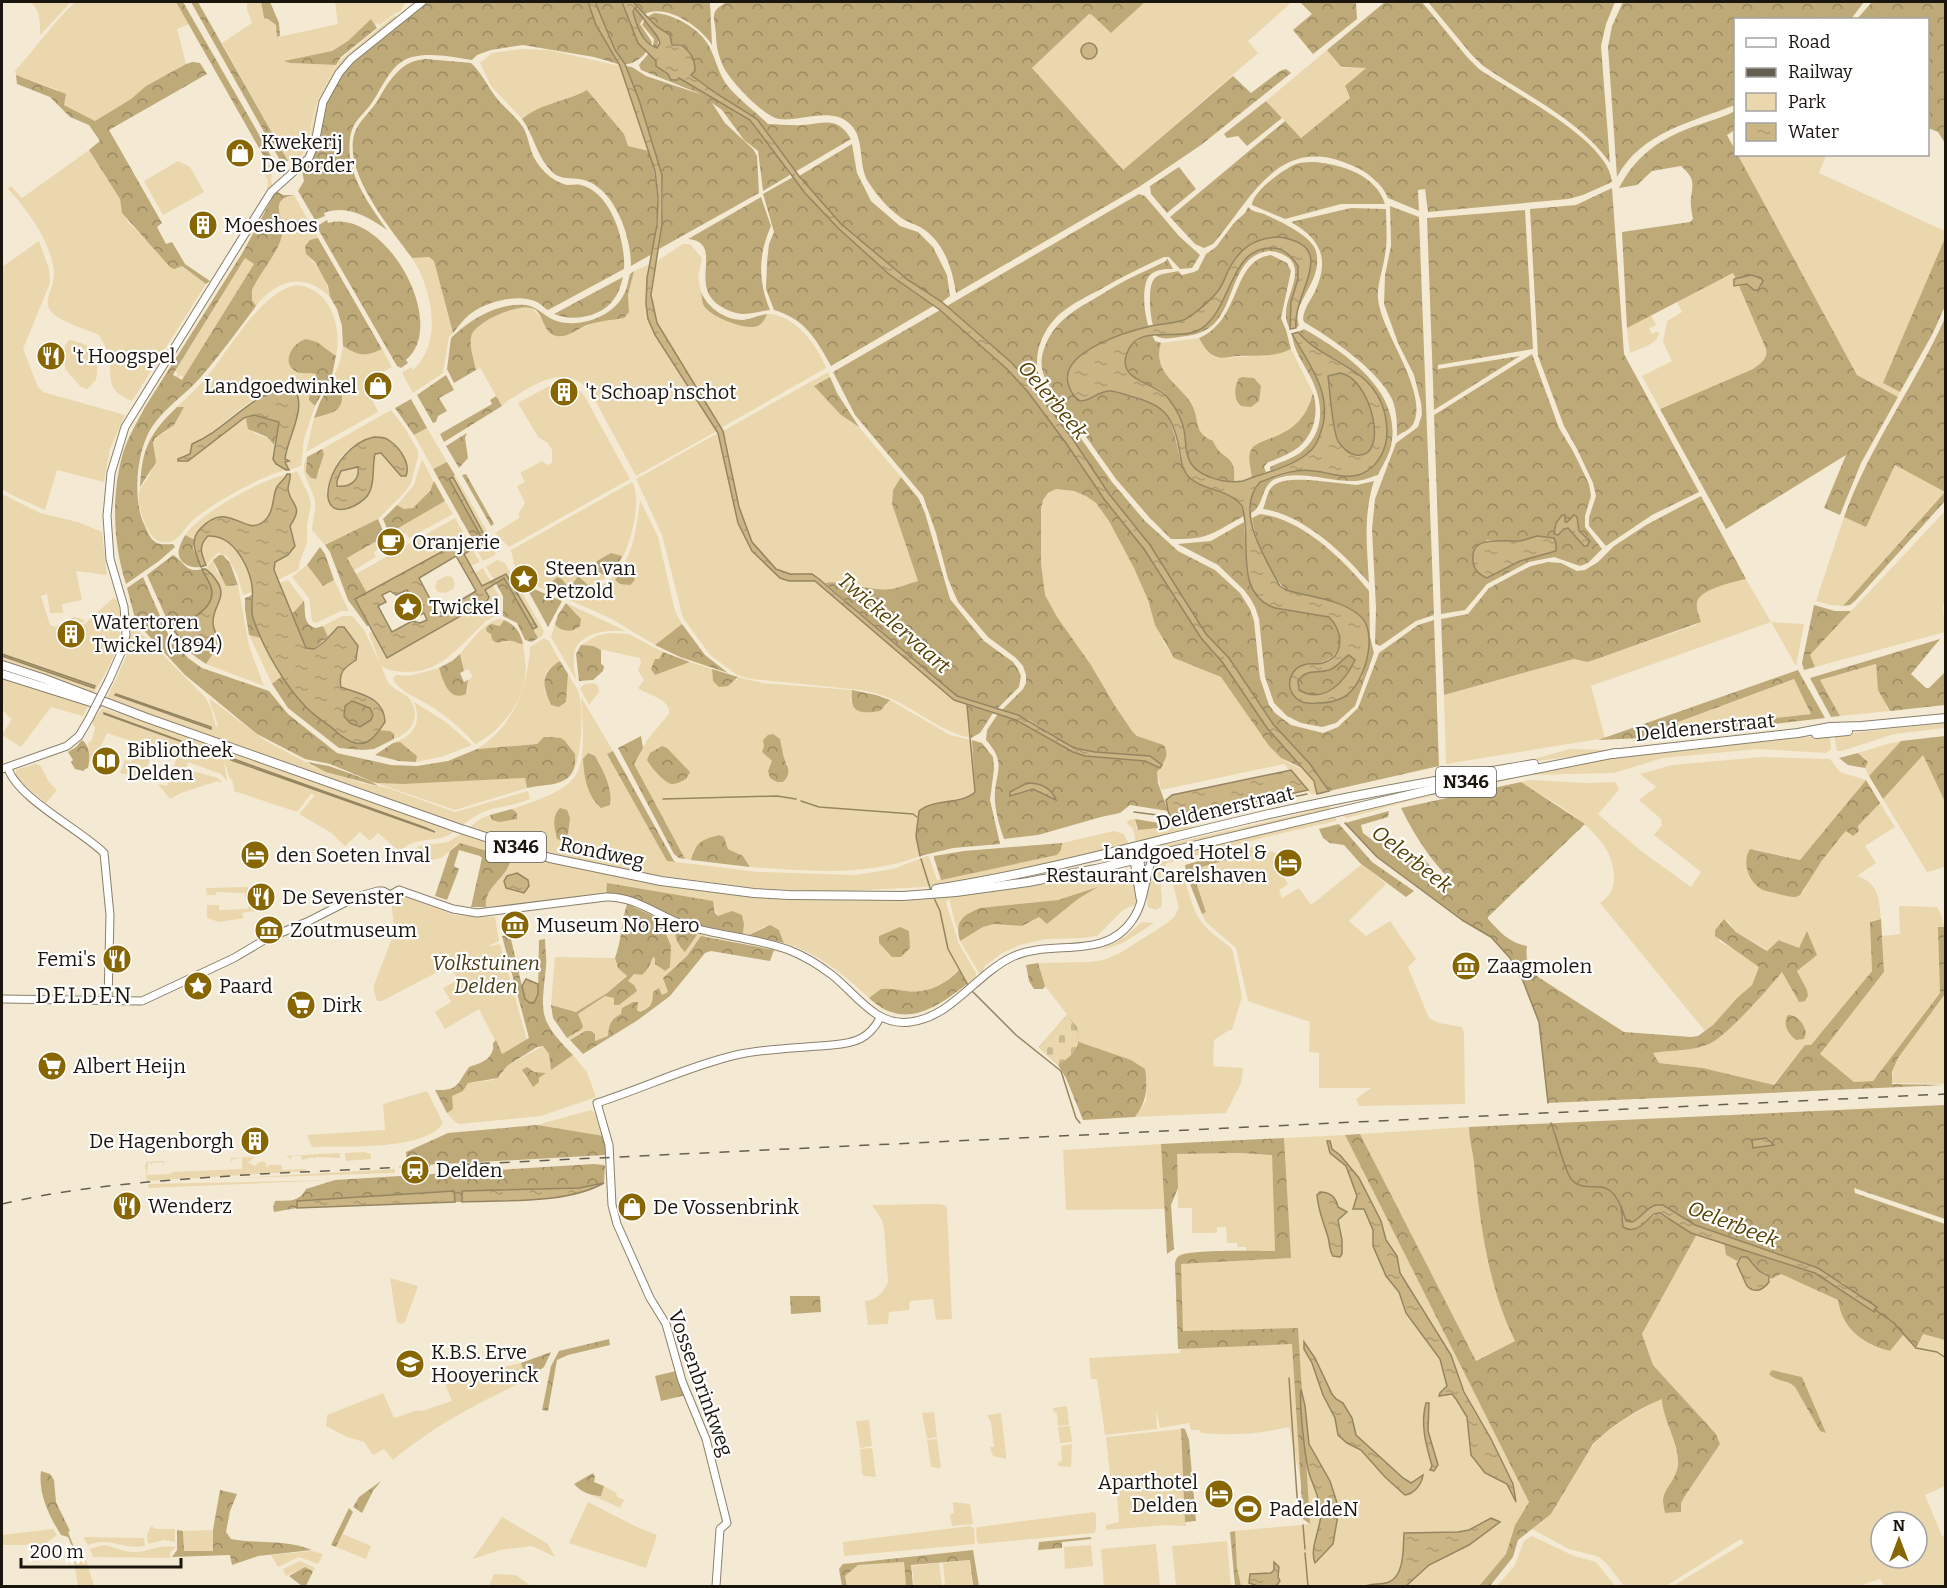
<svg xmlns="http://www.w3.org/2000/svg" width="1947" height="1588" font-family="Bitter,serif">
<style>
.green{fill:#ead7ad;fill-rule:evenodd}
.forest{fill:url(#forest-crowns);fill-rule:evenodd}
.cemetery{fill:url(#cemetery-stones)}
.water{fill:url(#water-ripples);stroke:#968561;stroke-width:1.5;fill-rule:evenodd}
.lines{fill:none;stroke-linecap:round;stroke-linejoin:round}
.stream{stroke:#968561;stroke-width:1.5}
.minor-casing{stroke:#89806c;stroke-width:9}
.major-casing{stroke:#89806c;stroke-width:10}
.minor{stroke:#fff;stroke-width:7}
.major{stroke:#fff;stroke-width:8}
.rail{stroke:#655f52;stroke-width:1.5;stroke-dasharray:10 10;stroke-linecap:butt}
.minor-bridge-casing{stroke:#89806c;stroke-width:9;stroke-linecap:butt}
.minor-bridge{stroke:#fff;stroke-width:7}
.labels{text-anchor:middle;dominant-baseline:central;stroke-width:4.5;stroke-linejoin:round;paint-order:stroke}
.shield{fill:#fff;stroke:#5f5c56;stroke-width:1.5}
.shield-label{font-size:18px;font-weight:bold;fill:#1a160e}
.poi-label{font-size:20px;fill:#1a160e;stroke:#fff;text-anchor:start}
.street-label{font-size:20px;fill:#1a160e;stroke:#fff}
.park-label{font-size:20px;font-style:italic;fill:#4c3c15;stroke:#fff}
.water-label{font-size:21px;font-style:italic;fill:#564000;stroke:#fff}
.quarter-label{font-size:22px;letter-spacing:1.5px;fill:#1a160e;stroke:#fff}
</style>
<defs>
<pattern id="forest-crowns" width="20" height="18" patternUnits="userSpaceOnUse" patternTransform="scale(1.5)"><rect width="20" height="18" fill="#bea979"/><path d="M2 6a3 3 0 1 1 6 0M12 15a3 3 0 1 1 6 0" fill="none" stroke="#9a8962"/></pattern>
<pattern id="cemetery-stones" width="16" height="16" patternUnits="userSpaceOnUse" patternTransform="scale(1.5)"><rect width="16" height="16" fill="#ead7ad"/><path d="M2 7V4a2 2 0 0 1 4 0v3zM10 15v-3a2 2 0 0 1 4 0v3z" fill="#c8b894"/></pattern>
<pattern id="water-ripples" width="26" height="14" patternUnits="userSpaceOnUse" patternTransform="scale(1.5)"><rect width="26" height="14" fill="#cbb585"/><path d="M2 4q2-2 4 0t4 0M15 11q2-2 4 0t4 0" fill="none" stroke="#ae9b72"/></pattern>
</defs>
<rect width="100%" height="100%" fill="#f4ead3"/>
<g class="green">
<path d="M30 2H71L40 35C40 21 41 11 30 2Z"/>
<path d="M75 2H176L189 24 177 29 186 64 146 86 131 99 95 121 64 105 58 90 16 75 15 71C36 48 53 23 75 2Z"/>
<path d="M247 2H261L264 18 268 19 276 25 278 37 338 24 335 2H405L401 11 394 14 380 25 378 23 375 25 371 19 348 41 332 51 290 63 336 65C329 80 320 93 315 109 309 128 311 148 296 163L288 161 222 43 252 23 247 9Z"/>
<path d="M1145 2H1292L1248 41 1258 53 1123 170 1032 68 1089 14 1092 15 1111 33Z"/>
<path d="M395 15 397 17 348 60 328 88 309 153 299 166 297 164 307 151 315 111 322 92 339 61Z"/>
<path d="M521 49 549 50 620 66 649 151 628 146 624 134 587 90C566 102 540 103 522 119L491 86 480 63 492 53Z"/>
<path d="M1327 50 1341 68H1366L1345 88 1350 98 1301 138 1266 101Z"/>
<path d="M89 150 120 199 122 213 130 224 145 239 206 284 132 401C106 390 112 382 109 358 108 350 103 342 99 335 86 329 57 321 50 310 43 301 55 285 54 274 52 243 28 210 8 189L11 186 22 198Z"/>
<path d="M1737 155H1826L1819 173 1945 231V238L1940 253 1884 383 1900 392 1898 397 1857 375Z"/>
<path d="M178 161 190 167 204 192 163 215 144 181Z"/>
<path d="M274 161 277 165 271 177 272 187 267 192 268 180 261 169Z"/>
<path d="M294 195 318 238 310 241 306 254C318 266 327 280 330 297 304 272 277 279 256 306L252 300V290C260 272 277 255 282 236 286 218 266 200 294 195Z"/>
<path d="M39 241 49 269 50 283 23 349 38 387 43 392 125 415 110 449 104 482 57 470 45 510 14 496 2 489V267Z"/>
<path d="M683 244H690L702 258 698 277 704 305 710 312 756 327 762 323 767 314C794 313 818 346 826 368L721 428 657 323C650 299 652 285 657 261Z"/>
<path d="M421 256 429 257 434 261 453 333 449 337 443 373 413 393 403 375V372L411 367 413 370C444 342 432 289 412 258Z"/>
<path d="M245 258 254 264 182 381 183 377 180 375 178 378 176 377 178 374 175 371Z"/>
<path d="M650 264 646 304 655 335 717 431 636 476 590 391C563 361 533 386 507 401L502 406 480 368 476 370C474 360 469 347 471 337 476 317 514 305 532 308L539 316 570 333 629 308 628 295 634 271Z"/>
<path d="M1733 273 1736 279H1734L1737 287 1739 286 1766 349C1768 359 1761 363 1753 369L1660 409 1642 376 1672 361 1663 342 1667 321 1682 312 1677 302Z"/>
<path d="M296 285C331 288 342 326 336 356L323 346 301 374 316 373 317 376 309 400 315 406 304 439 301 466 289 470 284 461H286C283 447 291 440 294 428 297 419 292 398 291 388 255 385 223 430 192 444L190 454 180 458 188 461 236 423 248 417 246 420 254 433 267 438 274 445V461L286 470C261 476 213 503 193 520 184 528 178 545 162 542 149 540 143 519 140 509 134 484 148 486 152 467 154 460 152 445 154 441 157 434 164 434 168 430 174 424 179 414 183 407H177C188 396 200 386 210 373 231 346 262 292 296 285Z"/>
<path d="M1651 315 1656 325 1649 328 1652 334 1658 331 1659 334C1655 346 1640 348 1630 353L1627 328Z"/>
<path d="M1199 338 1203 345 1223 358 1269 355 1291 349 1313 393C1308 412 1299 427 1280 435 1271 439 1256 440 1252 450 1247 458 1251 469 1252 478L1234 482C1236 459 1221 458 1213 441 1192 432 1201 420 1191 403 1178 383 1152 372 1161 343ZM1248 377 1258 381 1259 401 1251 407 1235 396 1237 383 1239 378Z"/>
<path d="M69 340C94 344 100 356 96 380L87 389 81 387 65 369V346Z"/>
<path d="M343 346C359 355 365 357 382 349L392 367 364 383 378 412 306 452 314 418 330 414 341 388 332 381 340 361Z"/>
<path d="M828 372 830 377 814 386 849 421 859 427 901 477 893 490 892 504 918 581C909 583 899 588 891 589 871 592 839 579 825 583 807 569 795 579 778 569 730 541 739 476 723 431Z"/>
<path d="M553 384C565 382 575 385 584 395L630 479 509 547 495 533 519 518V513L525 503 517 486 525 482 520 473 542 461 547 465 552 463V450L548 443 538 437 518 403Z"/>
<path d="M391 410 405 428 418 451V457L411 483 405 492 378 519 325 545 312 530C312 520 316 511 315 502 313 486 297 473 307 457L306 466 318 475 324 454 322 449ZM391 441 407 464 406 476H401L381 453 375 454 370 491 326 492C330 477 341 449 357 444 367 442 380 442 391 441Z"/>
<path d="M427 428 447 462 433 469 414 435Z"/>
<path d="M718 433 738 523 752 551 780 578 815 581 937 686 954 700 967 705 971 738C941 732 920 712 892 699 882 695 871 692 861 690L751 679 737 675 710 655 683 618 662 535 636 479Z"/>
<path d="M422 459 434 483C428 494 418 511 404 509L397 505 414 485Z"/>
<path d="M1895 465 1945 492 1843 606 1830 605 1816 601 1844 517 1866 526Z"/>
<path d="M352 467 357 466 359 469C357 481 350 488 337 486L340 473Z"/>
<path d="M297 471 309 496 311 505 307 525V543L301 558 298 570 278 580 274 570 275 562 291 553 295 540 290 526C304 506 290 505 288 489 288 484 291 479 290 474Z"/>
<path d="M287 474C285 480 278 483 276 489 272 501 274 515 262 523 245 534 224 504 205 524 200 529 197 533 195 540L185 535C200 513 261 480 287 474Z"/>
<path d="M455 475 496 547 495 555 483 561 475 547 487 540 453 477Z"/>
<path d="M632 482C644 501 628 560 611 574 597 586 579 587 565 598L522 580 515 567 511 550Z"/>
<path d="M1056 489C1067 490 1077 491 1087 496 1109 509 1140 576 1148 601 1154 619 1159 636 1169 651 1182 669 1207 663 1221 677 1245 700 1255 736 1281 758 1300 773 1311 763 1317 794H1311L1284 764 1161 790 1157 771C1163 762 1170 756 1164 745 1155 740 1143 741 1135 734 1115 716 1105 686 1091 665 1076 642 1056 621 1045 596 1039 581 1037 516 1043 501 1045 495 1050 492 1056 489Z"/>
<path d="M2 494 40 513 78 522 102 532 107 575 76 571 82 600 62 604 63 613H50L47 594 41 596 50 625 55 627 74 617 85 620 75 631 70 629 67 631 66 636 71 639 75 638 76 632 113 598 117 600C128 639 111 662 94 694L2 663V656L94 687V686L2 654Z"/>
<path d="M640 500 658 537 675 611 682 624 655 645 610 618 569 600C580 592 592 591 604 584 633 566 636 532 640 500Z"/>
<path d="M445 501 453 514 409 538 406 533 389 540 374 552 376 557 354 570 347 558Z"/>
<path d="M1945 511 1946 604 1943 605 1945 632 1815 667 1809 656Z"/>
<path d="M455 518 471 546 463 551 458 543 367 593 356 574Z"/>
<path d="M208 536C211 536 214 535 218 536 235 539 254 576 252 592L243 595 237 574 227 556 218 553 206 565C201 553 198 546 208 536Z"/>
<path d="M472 549 480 562 471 566 464 554Z"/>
<path d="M213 560 217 572 236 586 238 585 249 646 264 686 206 664 220 641C217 635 213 629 213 623 212 607 227 598 218 583 214 577 211 572 205 569Z"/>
<path d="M497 560 505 563 544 631 542 636 538 638 533 629 537 627 505 574 494 580 486 567Z"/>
<path d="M307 565 323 586 334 580 349 611H341L316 623 312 621 309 598 292 577Z"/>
<path d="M483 568 491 582 482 586 475 573Z"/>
<path d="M446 576 452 577 455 583 453 589 445 593 438 592 435 587 437 581Z"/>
<path d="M1746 579 1771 622 1804 624 1796 666 1771 622 1591 686 1605 738 1446 764 1444 695 1574 659 1587 662 1594 660 1696 625 1700 622C1699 616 1696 609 1697 603 1699 589 1734 582 1746 579Z"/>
<path d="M288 580 304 601 292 614 279 583Z"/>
<path d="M493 585 499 596 500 614C495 617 489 618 484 623 460 645 443 672 407 672 396 671 389 672 381 665 384 671 385 678 389 683 394 691 407 693 411 701 421 718 410 734 394 739V734L390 731 379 730 385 722 363 696 342 687C335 660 364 666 358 647 356 640 348 633 344 627H338L328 637 323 626 342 616H352L364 630 381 665 369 634 372 630 388 658 487 602 489 597 485 590Z"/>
<path d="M566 603 626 631C607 630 576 632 574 656 573 664 575 672 576 680L551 637 555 624C559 632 569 631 577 629L578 615Z"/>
<path d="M500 619 504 620 503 625 499 627 496 624 491 634 500 643 512 640 521 644 523 643C524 654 527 666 525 677 521 705 500 732 475 744 463 730 450 719 435 709 423 700 400 693 393 679L396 675 409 676 439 668 449 691 467 693 468 680 473 677 468 669 464 671 460 654C471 642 483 622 500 619Z"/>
<path d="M132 629 140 632 205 697 211 708 216 727 218 726 209 698 266 741 315 767 362 783 388 788 455 812 528 791 530 799C502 811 489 802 462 826L113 702 107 698 126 657Z"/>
<path d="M610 633 629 634 663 652 659 659 655 674 690 662 712 669V676L737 680 738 677 762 683 852 690 850 702 885 707 890 700 950 735 972 740 975 792 968 797 934 803 919 811 916 835 920 856C866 877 807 871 750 867L743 856 728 849 724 837 716 835 694 848 691 860 685 859 633 764 648 739 669 714V709C663 696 649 696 638 688L644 680 638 670 641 663 640 658 581 645 596 636ZM780 739 783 758 788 765 771 767 772 761 762 752 764 746Z"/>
<path d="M249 635 261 638 283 675 272 684Z"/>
<path d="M544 638 549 641 560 661C543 671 544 674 545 693L566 702 568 674C571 679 575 685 578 691 584 705 582 756 574 770L575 754 561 738 556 737H552L537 744 477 749C513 727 528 687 530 647Z"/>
<path d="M1877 664 1876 670 1887 708 1890 711 1840 716 1820 680Z"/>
<path d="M2 676 89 704 83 716 51 707 21 747 2 735 12 719 2 710Z"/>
<path d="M1794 679 1812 714 1678 729V722Z"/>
<path d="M594 683 598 686 599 692 589 705 580 688 585 684Z"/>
<path d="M581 697 613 751 608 754 668 861 759 872 856 875 893 869 927 856 929 857 937 880 1057 855 1061 850 1062 843 1114 831 1124 834 1129 845 944 886 828 892 756 888 647 874 549 853 470 827 480 819 490 815 492 820 517 813 512 809C532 802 557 795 572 780 588 764 582 718 581 697Z"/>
<path d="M414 702 446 722 472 745 444 756 416 762 417 756 404 745 393 742C414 737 422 722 414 702Z"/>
<path d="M102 708 183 734 455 831C439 845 414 834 400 852L378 833 370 841 360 832 345 846 330 832 299 814 315 795 311 794 297 812 234 791 232 779H230L224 761 227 781 221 774 188 762 186 769 218 778 222 782 220 783 218 781 181 793 170 799 158 784 167 786 177 757 154 749 143 778 120 773 125 760 131 762 135 753 128 750 131 741 107 733 99 751 101 752 98 762 102 763 100 767 91 764 88 743 92 740 95 728 92 722ZM104 714 219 755 104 715ZM231 758 435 831V832L231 760Z"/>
<path d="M1945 723V728L1894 734 1842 751H1837L1834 735Z"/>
<path d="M1830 735 1831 749 1826 753 1758 749 1663 758 1614 773 1530 775 1413 800 1347 818 1340 814C1423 796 1506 776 1590 762 1669 749 1750 743 1830 735Z"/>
<path d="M1901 741 1869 776 1865 768 1867 760 1858 753 1887 744Z"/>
<path d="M1570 749 1618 750 1516 764Z"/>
<path d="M1921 755H1923L1945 802V867L1927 872 1883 799Z"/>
<path d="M1762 757 1830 759 1840 772 1866 780 1800 860 1754 849 1803 892 1813 873 1843 834 1846 831 1859 832 1858 826 1880 803 1895 827 1865 846 1876 863 1857 876C1879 883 1879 899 1881 919L1871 921 1872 971 1811 1045H1805L1773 1085 1703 1068 1659 1063 1653 1053 1700 1047 1782 972 1799 1002 1803 982 1797 971 1810 939 1807 932 1799 948 1781 940 1766 951V949L1736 932 1729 922 1724 919 1715 930 1720 942 1738 951 1760 967 1752 985 1737 998 1713 1025 1705 1031 1600 903C1611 895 1614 889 1614 875 1613 831 1553 803 1521 782L1530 780 1588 783 1616 782 1619 790 1598 814 1641 851 1691 887 1701 872 1654 835 1662 825 1661 819 1639 800 1656 787 1640 774 1672 765Z"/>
<path d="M35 764 40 765 49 782 57 790 46 803 16 778V770Z"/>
<path d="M525 778 527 788 455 810 376 783 404 784Z"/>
<path d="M1328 805 1331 809 1146 854 1143 852 1151 848 1300 814Z"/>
<path d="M1336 815V821L1266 837 1167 863C1154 876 1165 891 1161 907L1156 910 1148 907C1145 892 1150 864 1163 856Z"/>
<path d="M1135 819 1136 828 1138 830 1158 828 1159 823 1196 827 1136 843 1133 829 1127 823 1128 820Z"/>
<path d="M464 832 542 858 721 892 772 898 873 899 1051 884 1122 869H1127L1133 874 1137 897 1136 904 1123 910 1097 936 1082 938 1046 939 1020 945 1002 953 985 966 982 973H979L960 941 983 927 994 924 1022 926 1039 917 1047 924 1078 899 1095 889 1058 900 980 908C969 913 960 918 957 930L949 899 946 902 959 944 976 973V977L967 984 958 970C945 985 926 994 906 991 897 990 890 988 881 989L869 998C844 974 817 953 784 943L781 933 765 926 749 935 743 934 744 924 732 912 718 916 712 901 666 894 605 889 606 894 486 907C484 885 509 879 511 858L460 843C453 846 450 851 445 855 433 864 419 858 407 854L420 846 448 842ZM517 873 528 880 527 891 519 892 513 889 507 876ZM893 930 885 950 879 943V936Z"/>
<path d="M1253 847 1288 856 1276 866 1288 884 1279 890 1282 898 1299 888 1311 905 1362 864 1386 884 1349 921 1366 936 1390 921 1416 959 1408 967 1429 1018 1439 1023 1462 1027 1464 1033 1465 1104 1359 1106 1356 1099 1371 1088H1319V1053L1309 1052 1310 1022 1248 1001 1236 948 1206 922 1202 914 1206 911 1192 870 1229 859 1227 853Z"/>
<path d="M1175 871 1179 872C1188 883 1189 899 1196 913 1203 928 1217 937 1230 947L1233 952 1242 997 1232 1030H1229L1214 1040 1213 1066 1243 1068 1241 1083 1226 1113 1135 1117 1146 1101 1147 1080 1116 1055 1079 1042 1077 1027 1045 986 1038 963 1089 962 1104 960 1120 953 1166 924 1174 917 1179 908 1171 877Z"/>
<path d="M247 887 251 894 254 912 253 913 252 911 242 913 244 918 219 922 207 918V905H219V910L247 909 249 907 247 903 249 901 247 897H245V893L216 892V895H207L206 888Z"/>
<path d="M400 895 454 915 495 917 499 941 487 947 500 944 527 1040 502 1054 479 1009 445 1029 435 1012 451 1002 443 988 458 980 451 967 468 956 382 1001H377L374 992V985L393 936 394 926 391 901 396 896Z"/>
<path d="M1899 906 1937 907C1945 920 1945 931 1945 947V927L1940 993 1873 1081 1854 1082 1819 1054 1884 972 1882 936 1900 934Z"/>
<path d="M660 919 676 927C673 936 678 946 684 951L697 936 696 933 706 936 701 937 687 956 663 978 669 992C657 997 651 1006 640 1012L637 1010 638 1002 628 1004 609 1036 595 1041V1034C586 1027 578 1035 570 1040L567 1038 582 1029 583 1026 578 1014 605 996 614 998 630 984 628 981 634 974 642 975 649 968 653 957 655 958V964L665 971C675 948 670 941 660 919Z"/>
<path d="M1142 922 1154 923 1123 943 1099 951 1126 936Z"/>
<path d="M555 957 615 958 616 964 627 975 607 993 576 1012 551 1005Z"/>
<path d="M1945 994V1084L1892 1083C1890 1055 1929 1016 1945 994Z"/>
<path d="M543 1046 549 1054 551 1069 573 1055 587 1072 596 1097 541 1116 460 1124 455 1122 447 1113 453 1108 451 1096 462 1091 468 1083 493 1080 501 1076 507 1066ZM534 1072 546 1073 539 1078 533 1087 523 1074Z"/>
<path d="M427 1091 443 1123C426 1151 343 1146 312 1147L307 1135 385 1130 383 1104Z"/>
<path d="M591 1110 595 1113 604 1136 537 1125Z"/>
<path d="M1469 1127C1469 1140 1473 1151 1474 1164 1480 1223 1488 1287 1515 1341L1475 1361 1360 1134Z"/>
<path d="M1345 1135 1529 1502 1515 1525 1506 1554 1479 1586H1238L1233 1531 1310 1524 1289 1427C1260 1434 1230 1436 1201 1433L1200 1430H1191L1189 1423 1160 1428 1156 1410 1157 1429 1105 1435 1097 1379H1091L1089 1358 1180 1353 1183 1332 1180 1264 1290 1258 1284 1138Z"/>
<path d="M1161 1144 1165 1209 1066 1210 1063 1150Z"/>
<path d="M364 1152 371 1154V1159L346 1161 345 1153Z"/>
<path d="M340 1153V1158L316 1157 314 1159 313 1157 302 1160 301 1156H292L290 1160 289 1157 285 1156Z"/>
<path d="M1241 1153 1272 1154 1275 1251H1246V1247H1237V1243H1227L1226 1227H1217V1232L1214 1233H1192V1208H1178L1177 1154Z"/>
<path d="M254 1157 246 1165 249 1163 255 1166 259 1162H265L267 1168 269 1165H282V1170L306 1169V1171L147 1181 145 1166 146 1162 164 1161V1166L162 1162 152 1163V1167L151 1163H148L147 1175 171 1174 172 1172 242 1169V1158L233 1159 231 1163V1158Z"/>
<path d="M395 1169V1173L237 1178Z"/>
<path d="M335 1180 149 1188 148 1184Z"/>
<path d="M936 1204 944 1205 947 1208 952 1319 936 1320 933 1299 910 1301 909 1310 889 1312 888 1324 868 1325 865 1301C877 1300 883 1293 888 1282L884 1228 882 1220 872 1205Z"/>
<path d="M1697 1234 1724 1243 1726 1255 1737 1261 1747 1286 1756 1290 1765 1288 1771 1279 1781 1274 1838 1300C1841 1321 1854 1337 1874 1346L1903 1335 1907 1339 1923 1334 1945 1340V1486L1925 1495 1942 1536 1945 1535V1586H1884L1880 1579 1859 1586H1673L1744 1543 1741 1539 1666 1586H1624L1607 1564 1599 1557 1569 1549 1532 1529 1551 1514 1587 1453 1602 1435 1628 1417 1662 1398 1677 1452 1678 1463 1675 1478 1663 1498 1665 1513 1681 1512V1503L1685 1496 1720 1444 1716 1434 1653 1365 1642 1334ZM1772 1370 1802 1377 1820 1431 1795 1387 1789 1382 1769 1374ZM1881 1522H1917V1558H1881Z"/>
<path d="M390 1278 418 1286 405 1322 401 1324 397 1323Z"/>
<path d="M521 1363 527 1380C476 1404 437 1424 393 1460L384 1449 373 1455 364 1442 347 1437 326 1426 327 1415 383 1393 394 1418 418 1410 422 1411 452 1401 444 1381Z"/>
<path d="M1067 1406 1069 1425 1058 1426 1057 1413 1054 1412 1053 1408Z"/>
<path d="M934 1412 937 1437 927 1439 922 1413Z"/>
<path d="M1001 1413 1006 1455V1459L993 1456 990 1447H994L991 1422 987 1415Z"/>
<path d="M869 1420 872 1446 860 1448 856 1421Z"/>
<path d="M1070 1426 1072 1442 1060 1443 1058 1427Z"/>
<path d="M1181 1429 1186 1526 1166 1525 1106 1530V1525L1119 1522 1117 1494H1112L1106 1437Z"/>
<path d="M937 1439 941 1468 931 1467 927 1440Z"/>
<path d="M1072 1444 1071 1467 1058 1466V1462L1062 1461 1061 1446Z"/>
<path d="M872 1448 876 1477 864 1476 861 1472 862 1469 860 1449Z"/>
<path d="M604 1486 617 1493 616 1496 624 1500 620 1508 594 1496H601Z"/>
<path d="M588 1502 637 1527 657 1535 646 1568 569 1543Z"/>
<path d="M953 1502 970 1504 973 1524 952 1526 950 1514 954 1513Z"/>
<path d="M1094 1512 1096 1514V1530L1094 1533 979 1544 977 1542 976 1529 978 1527Z"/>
<path d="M502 1517 548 1544 555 1557 532 1546 500 1550 473 1559Z"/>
<path d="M151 1526 156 1529H175V1542L164 1540 148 1544 147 1535Z"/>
<path d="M970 1526 974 1528 975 1544 844 1556 843 1542Z"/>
<path d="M53 1529 57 1535 44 1545H2V1535Z"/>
<path d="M213 1530V1551H184L183 1531Z"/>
<path d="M343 1534 371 1546 366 1559 336 1547Z"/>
<path d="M1532 1536 1574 1556 1596 1562 1615 1586H1497L1515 1565 1524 1541Z"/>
<path d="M83 1537 144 1538 145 1546C122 1550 110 1536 88 1545Z"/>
<path d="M1227 1541 1231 1586H1176L1172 1546Z"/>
<path d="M1156 1544 1160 1586H1104L1101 1549Z"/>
<path d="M68 1545 78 1551 83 1550 94 1586H78L73 1558 77 1555 76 1552 71 1553Z"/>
<path d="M104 1545C115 1547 125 1553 137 1552 153 1551 157 1544 176 1547L170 1553V1558L93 1557 90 1549Z"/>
<path d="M1091 1545 1093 1566 1065 1569 1064 1547Z"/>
<path d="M312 1551 323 1554 318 1564 299 1557 278 1567 271 1555Z"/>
<path d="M970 1560 972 1586H945L943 1563Z"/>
<path d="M300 1561 315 1568 313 1571 305 1567 286 1576 283 1569Z"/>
<path d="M904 1562 906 1586H847L845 1576 857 1565Z"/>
<path d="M939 1563 942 1586H914L912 1566Z"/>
<path d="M494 1574 516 1575 531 1586H489Z"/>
</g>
<g class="forest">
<path d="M176 2H183L265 145 271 156 268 160 263 155Z"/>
<path d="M191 2H198L288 161 281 162Z"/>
<path d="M261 2H270L279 23 280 36 277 37 276 25 268 19 264 18Z"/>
<path d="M428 2H588L596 25 618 64 594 57 523 45 491 50 477 55 472 60C454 57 430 52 412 57 389 63 382 91 368 108 362 115 355 121 352 130 349 138 349 149 350 157 354 185 372 208 387 230 369 217 346 204 324 213L325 216 315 220 298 191 304 181 302 170C323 147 317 123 329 97 349 57 393 29 428 2Z"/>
<path d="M595 2H622L638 43 646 52C642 58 632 65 625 64L615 50Z"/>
<path d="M633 2H710L712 45C701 27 666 3 645 14Z"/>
<path d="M727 2H1145L1111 33 1092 15 1089 14 1032 68 1123 170 1233 76 1251 93 1280 71 1286 69 1291 73 1201 145 1139 187 956 293C952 268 944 241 920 227 913 223 906 222 900 217 888 208 877 196 869 183 857 166 866 139 850 124 831 106 801 122 779 119 763 116 730 81 723 66 719 57 716 46 716 35 715 17 708 12 727 2Z"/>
<path d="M1294 2H1356L1357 19 1313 54 1293 30 1312 14 1300 2Z"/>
<path d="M1385 2H1422L1467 57 1479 69C1512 92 1609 140 1612 182L1583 195 1568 199 1428 212 1425 189 1418 190 1419 211 1417 210 1388 198C1382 183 1366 171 1351 165 1278 133 1252 199 1213 244L1204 248 1195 244 1170 217 1285 121 1301 138 1350 98 1345 86 1366 68 1341 67 1327 50Z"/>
<path d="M1428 2H1615L1606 24 1601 46 1610 163C1578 118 1526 96 1482 65L1471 54Z"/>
<path d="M1623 2H1864L1851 19 1736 20 1735 105C1692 122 1641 132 1617 177L1608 47 1612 26Z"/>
<path d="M1872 2H1945V143L1938 132 1928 128V20L1857 19Z"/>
<path d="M635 8 644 18 640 24 652 42 651 45C641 37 631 20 635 8Z"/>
<path d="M654 13C674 14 699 28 709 46 716 59 718 73 727 85 738 99 755 111 768 124 779 124 791 126 802 125 824 124 837 115 851 139L795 172 757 119 717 94 690 74V53L681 44 671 45 670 35 656 26 647 17Z"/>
<path d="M371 19 377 28 341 57 336 65 290 63 284 61 332 51 348 41Z"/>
<path d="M645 19 659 39 657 48 653 46 654 39 642 25Z"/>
<path d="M649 53 685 82 750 120 771 145 790 175 763 191 758 151 744 140 722 110 712 103 725 123 753 149 757 156 759 193 659 249 663 207 662 175 639 100 625 66 632 67 646 76 703 95 641 70 639 65Z"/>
<path d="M426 59 471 63C481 72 487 85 495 96 503 107 515 115 523 127 529 137 529 150 536 161 543 172 554 182 567 185 572 185 577 184 581 185 611 192 626 242 624 269L548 310C544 308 541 304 537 302 518 293 488 302 473 312 465 317 459 326 453 333L434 261 429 257 412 258C391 229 341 171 355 132 360 119 373 110 379 98 391 78 402 60 426 59Z"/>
<path d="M193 62 200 63 207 74 109 130 162 223 157 227 166 244 172 242 185 264 210 281 206 284 182 266 174 269 170 267 122 213 120 199 89 150 100 141 89 125 70 117 50 97 17 84 16 75 66 94 64 105 95 121 131 99 146 86 186 64Z"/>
<path d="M587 90 624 134 628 146 649 151C660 185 659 219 652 254L631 266C631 236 615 189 584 180 575 177 565 180 556 175 538 162 535 137 522 119 540 103 566 102 587 90Z"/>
<path d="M1266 101 1282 118 1247 146 1238 136 1227 138 1224 134Z"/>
<path d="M1735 111V130L1727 135 1857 375 1898 397 1861 463 1840 515 1824 508 1846 455 1726 529 1660 409 1753 369C1761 363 1768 359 1766 349L1739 286 1748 284 1754 290 1761 287 1762 281 1761 278 1751 275 1736 279 1733 273 1627 328 1622 232 1690 222 1693 219C1692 213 1690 205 1691 198 1693 182 1695 179 1681 166L1652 171 1637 185 1619 188C1636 156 1658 140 1692 127 1706 122 1722 118 1735 111Z"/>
<path d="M852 144 857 173 871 201 900 226 918 232 933 247 947 275 950 296 942 302 908 280 841 224 799 176Z"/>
<path d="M1316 162C1343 165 1376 175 1385 204H1341L1285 219 1252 205C1252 192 1285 168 1296 164 1302 162 1310 162 1316 162Z"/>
<path d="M1179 167 1196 189 1167 213 1151 194 1150 186Z"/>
<path d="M793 177C832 228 882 269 935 305L831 366C816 339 805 319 774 310L766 289 767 262 769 244 774 232 763 194Z"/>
<path d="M1612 188 1624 354 1699 492 1652 515 1606 546 1589 526V517L1596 496 1593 483 1577 449 1564 426 1538 356 1530 209 1576 205Z"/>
<path d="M276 191 283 195H294C266 200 286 218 282 236 277 255 260 272 252 290V300L256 306C238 330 220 355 200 378 185 395 164 408 152 427 137 449 132 499 144 524 151 540 153 546 173 544L175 547 159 561 126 584C113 544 111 495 123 453 128 437 137 422 145 407L243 252ZM245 258 254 264 182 380 173 375 175 371Z"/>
<path d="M1139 194 1145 196 1179 236 1200 255 1192 268 1180 269 1169 257H1164C1142 267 1122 277 1101 289 1088 296 1073 303 1061 313 1041 330 1030 360 1042 384L1112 482 1145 521 1178 551 1215 570 1240 593 1250 609 1254 621 1260 678 1269 705 1275 713 1291 725 1323 733 1338 727 1358 708 1379 653 1418 625 1434 620 1439 766 1329 791 1320 777 1301 754 1273 724 1229 658 1206 634 1150 545 1109 494 1072 438 1034 388 1012 363 947 306Z"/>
<path d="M761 197 771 226C758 255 758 281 770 310 761 311 751 314 742 314 734 313 726 310 720 306 687 285 726 243 688 239Z"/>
<path d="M1390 206 1419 217 1434 615 1416 621 1380 646 1375 644 1376 608 1372 529 1375 499 1396 443 1418 427 1422 414 1421 403 1414 375 1398 343 1384 304 1385 275 1391 246Z"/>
<path d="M1248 207C1253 212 1258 212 1264 214 1279 221 1311 235 1316 251 1324 282 1290 303 1299 325L1296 328V311L1311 261C1308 250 1301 243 1290 240 1264 231 1242 246 1229 269 1226 275 1223 283 1219 289 1213 299 1198 312 1189 318 1179 324 1164 324 1153 325 1150 316 1147 285 1155 278 1160 273 1171 273 1178 271L1182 275 1194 272 1198 270 1206 254 1216 247 1234 223 1245 213Z"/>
<path d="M1351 208 1386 209C1386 224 1388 240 1385 255 1383 271 1375 288 1379 305 1385 336 1427 392 1414 422 1412 429 1403 432 1397 436 1397 424 1397 411 1392 399 1378 370 1331 338 1304 322L1303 319C1304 307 1312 299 1316 289 1330 257 1319 238 1291 222Z"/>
<path d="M1525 210 1533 349 1438 365V369L1520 356 1434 410 1427 218Z"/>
<path d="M327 220 328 223C384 207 450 323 406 360L408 363 401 368 397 366 318 229 319 225Z"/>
<path d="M318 238 382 349C365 357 359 356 343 346L342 326 337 309 330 297 328 286 315 262 306 254 305 246 310 240Z"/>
<path d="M1945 238V306L1933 333 1900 392 1883 383Z"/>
<path d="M1273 248 1289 254 1298 266V280L1291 302 1290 329C1275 305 1307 278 1290 259 1284 254 1276 251 1269 251 1230 255 1236 310 1209 328 1201 334 1189 336 1179 337 1171 338 1163 340 1156 336V334C1168 334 1187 336 1198 330 1227 315 1231 257 1259 249 1263 248 1269 248 1273 248Z"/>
<path d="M1271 255 1287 263 1291 271 1281 318 1286 330 1291 349C1274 358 1256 355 1238 356 1230 356 1224 360 1215 356 1207 353 1203 345 1199 338 1242 320 1231 260 1271 255Z"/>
<path d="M1167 258 1173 269C1165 269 1157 269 1150 275 1141 284 1144 315 1149 327 1126 334 1072 348 1067 375 1066 381 1069 387 1071 393L1092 398 1102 392 1111 391 1158 405C1182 427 1174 464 1190 478 1207 493 1241 488 1244 516 1212 533 1210 540 1171 539L1149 517 1116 479 1047 382C1040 369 1040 359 1045 346 1057 316 1082 307 1107 291 1126 279 1146 271 1166 261Z"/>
<path d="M634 271 628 295 629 312 624 318C612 320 599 321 587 325 579 328 567 338 557 336 543 334 544 314 534 309 520 302 479 320 472 334 468 344 474 360 476 370L454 383 447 369 451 338C470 319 499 302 526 305 538 307 544 316 554 320 577 329 611 318 623 296 627 290 628 281 630 274Z"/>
<path d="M623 277C621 284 619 293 614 299 602 317 572 322 554 314Z"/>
<path d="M701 292C708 308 725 320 743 320 751 319 759 315 767 314 765 319 763 323 758 326 746 331 711 317 704 306 702 303 702 296 701 292Z"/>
<path d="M940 310 1007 369 1028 392 1066 443 1104 499 1144 549 1201 638 1223 663 1267 728 1306 770 1281 758 1269 746 1221 677 1174 658 1155 625 1148 600 1134 568 1109 521 1096 503 1086 496 1074 491 1056 489 1048 493 1043 500 1041 509V564L1045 595 1057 617 1091 665 1115 706 1132 731 1137 736 1164 745C1168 753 1167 757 1162 765L1150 756 1095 752 1074 748 1029 720 1002 710 1023 689 1026 683V675L1023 666 1016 658 988 637 958 602 948 579 936 533 923 496 855 415 833 372Z"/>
<path d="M1945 318V501L1856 600 1850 605 1843 606 1945 492 1895 465 1866 527 1844 517C1870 445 1914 387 1945 318Z"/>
<path d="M1304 329C1343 351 1399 389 1392 440 1391 453 1383 464 1378 475 1370 477 1363 481 1355 481 1329 482 1300 469 1275 479 1260 486 1265 506 1251 513L1250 498 1260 482 1297 471 1313 470 1333 475 1382 453C1387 439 1387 426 1384 412 1374 371 1333 363 1304 339L1298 332Z"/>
<path d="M1292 334C1309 365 1335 397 1320 433 1318 439 1316 445 1312 450 1301 461 1284 466 1270 471V467C1280 462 1291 459 1300 453 1326 432 1324 403 1310 376 1303 363 1293 349 1292 334Z"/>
<path d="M1152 335 1155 341 1161 343C1152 372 1178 383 1191 403 1201 420 1192 432 1213 441 1222 462 1237 453 1234 482 1220 480 1201 477 1191 465 1184 455 1187 440 1184 429 1181 418 1174 405 1167 396 1156 381 1116 383 1127 353 1131 343 1141 337 1152 335Z"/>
<path d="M306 339 317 342 336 356 332 375 315 406 309 400C309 390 317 383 316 374 310 372 303 375 297 372 280 363 292 343 306 339Z"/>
<path d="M1532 354 1559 428 1573 451 1589 484 1591 496 1585 516V527L1602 549 1588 563 1580 566 1554 557 1529 562 1487 584 1465 610 1441 614 1434 415ZM1564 515 1565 522H1567L1574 515 1577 517C1578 527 1578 533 1588 538L1584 546 1568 528 1564 529ZM1537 536 1546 553 1520 561 1487 578C1478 573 1473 567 1473 556L1482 544 1487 540 1523 541Z"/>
<path d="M1340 373C1371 377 1391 460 1356 455 1348 453 1342 447 1338 440 1332 428 1330 391 1328 376Z"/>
<path d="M446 375 454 390 439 398 447 411 438 416 436 422 433 423 417 395Z"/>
<path d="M830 377 837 393 859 427 841 415 814 386Z"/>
<path d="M1243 377 1254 378 1261 386 1259 401 1251 407 1241 406C1233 399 1234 387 1239 378Z"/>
<path d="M332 381 341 388C346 411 333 413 314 418L320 402Z"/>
<path d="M1313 393C1320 414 1313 439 1293 451 1285 456 1276 459 1267 463L1264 467 1266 472 1252 478C1251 469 1247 458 1251 450 1255 443 1264 441 1271 438 1295 430 1307 416 1313 393Z"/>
<path d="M496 396 502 406 444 442 440 434 492 404 490 400Z"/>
<path d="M411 399 427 428 414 435 395 408Z"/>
<path d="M177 407H184L174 425 155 438 153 443 156 462 140 487C142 448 149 434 177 407Z"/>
<path d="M254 415 280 422 274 445 267 437 248 429 246 419Z"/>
<path d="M467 433 465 438 468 458 459 468 446 446Z"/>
<path d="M322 449 324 454 316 479 311 478 306 472 307 457Z"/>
<path d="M447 462 455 475 449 479 484 540 475 544 433 469Z"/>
<path d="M466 474 494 524 491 526 462 475Z"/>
<path d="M901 477 919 499 925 513 950 599 984 641 1013 662 1018 669 1021 676 1019 687 997 709 957 696 825 583C838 579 871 592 891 589 899 588 909 583 918 581L892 504 893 490Z"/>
<path d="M1310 480 1357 485 1374 481C1363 515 1367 548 1369 583 1345 554 1302 514 1263 509 1266 502 1267 492 1272 487 1280 478 1300 480 1310 480Z"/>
<path d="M434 481 445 501 395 530 388 531 383 519 397 505 404 509 413 508 430 491Z"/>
<path d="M1701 496 1746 579C1734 582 1699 589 1697 603 1696 609 1699 616 1701 622L1594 660 1587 662 1574 659 1444 695 1441 619 1468 614 1489 588 1519 572 1531 566 1548 562 1561 563 1577 571 1585 570 1598 562 1614 546 1646 525Z"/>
<path d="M1260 514C1302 519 1343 559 1369 591L1370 637 1374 653 1355 706 1336 723 1322 727 1301 723 1287 716 1274 703 1265 677 1259 619 1255 607 1250 598 1244 590 1218 565 1178 544 1211 541 1244 522 1247 572 1275 608 1329 617C1351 641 1338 664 1307 664L1289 687 1323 703 1343 698 1354 687 1362 677 1368 654 1361 616 1342 606 1286 590C1270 575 1255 540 1252 518Z"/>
<path d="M378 519 384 533 380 539 347 558 367 593 355 600 369 625 367 626 348 600 330 552 325 545Z"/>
<path d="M185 535 195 540 193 548 201 567C190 569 176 562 179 549 180 544 183 539 185 535Z"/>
<path d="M320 547 325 554 334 580 323 586 307 565Z"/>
<path d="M611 553 622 556 616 568 605 575 598 572 597 561Z"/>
<path d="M173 555C184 561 186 574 202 569 205 576 209 581 211 587 217 605 195 618 182 623L172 619 169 624 147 575Z"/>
<path d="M219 555H223L230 563 238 585 226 586 213 560Z"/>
<path d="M627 564 635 580 630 585 620 584 615 580Z"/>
<path d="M578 576 588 585 565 597 552 588V582L557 577 562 579 567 586 572 585Z"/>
<path d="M143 577 168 634 188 658 202 668 269 691 288 714 337 753 391 765 417 766 448 761 477 749 537 744 544 737H552L561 738 565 741 575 754C578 788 550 783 527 788L525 778 404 784 376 783 330 764 305 759 257 734 185 675 136 622 127 588Z"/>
<path d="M504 577 538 638 532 642 525 640 517 623 503 616V596L495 582Z"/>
<path d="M525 585 562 601 548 627Z"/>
<path d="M252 595C250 612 254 623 261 638L249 635 245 610V598Z"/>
<path d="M304 601C306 612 302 624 316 628L323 626 328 637 313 649 306 648 292 614Z"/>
<path d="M566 603 581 619 580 626C573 633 560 632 555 624L558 615Z"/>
<path d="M1814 605 1835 611H1851L1810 655 1815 667 1804 670 1802 663Z"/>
<path d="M504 620C516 625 520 632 523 643L522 644C518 644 515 641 512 641 503 639 493 649 491 634L487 632 486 628 491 624 500 626Z"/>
<path d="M682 624 705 655 728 673 680 657 655 645Z"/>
<path d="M179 637 214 648 212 655 206 664C194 656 185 650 179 637Z"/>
<path d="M1940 639 1911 674 1926 688H1929L1945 672V705L1890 711 1878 690 1876 664 1820 680 1840 716 1831 717 1810 678Z"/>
<path d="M581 645 593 646 601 650V664L604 666 603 671 593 680 579 681 576 654Z"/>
<path d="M663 652 690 662 655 675 651 669 655 659H659Z"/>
<path d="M460 654 464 671 460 673 464 682 468 680 466 694C449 702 443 681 439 668L452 661Z"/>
<path d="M1349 655 1355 660C1345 681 1325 705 1299 690L1298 681C1307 668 1317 674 1329 670 1338 667 1342 659 1349 655Z"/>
<path d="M560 661 568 674 566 702 559 707 551 705C542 685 540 673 560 661Z"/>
<path d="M712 669 738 677 728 686 719 687 713 681Z"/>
<path d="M1798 670 1825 718 1665 737 1598 740ZM1794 679 1811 714 1678 729V722Z"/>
<path d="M283 675 306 707 323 721 374 736 379 730 390 731 394 734V739L374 749 362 750 339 748 288 708 272 684Z"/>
<path d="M852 690 876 695 890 700 880 711C861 714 849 714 852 690Z"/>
<path d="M352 701 370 708 373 715 371 720 360 727 350 723 344 716 345 706Z"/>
<path d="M967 705 993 713 980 733 971 738Z"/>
<path d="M998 714 1026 724 1073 752 1085 756 1145 761 1160 768 1157 772 1158 783 1168 811 1130 805 1120 813 1101 817 1038 835 1004 839C1000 827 996 815 995 802 993 774 1009 765 986 740L987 730Z"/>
<path d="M773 734 780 739C781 744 782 749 783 754 785 765 794 771 783 782H777L770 778 768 771 772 761 762 752 764 746 763 740 768 735Z"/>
<path d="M641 736 643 748 634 764 685 859 679 858 674 854 618 748Z"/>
<path d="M1945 736V802L1923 755 1883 799 1869 776 1901 741Z"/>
<path d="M82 740C91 747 90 758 88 768L85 769 84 771 75 769 71 762 73 760 68 752 76 747Z"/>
<path d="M972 740 982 743 993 757 994 769 990 800 1000 844 953 848 920 856 916 836 919 811C935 798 961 805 975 792Z"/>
<path d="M400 742 417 756 416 762 399 761 375 755 393 743Z"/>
<path d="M662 746 667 748 690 772 686 779C682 781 677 784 672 784 664 783 651 767 647 760L650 753Z"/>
<path d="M613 751 674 861 676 862 667 861 607 754Z"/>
<path d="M588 753 595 756C603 771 613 788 610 805L601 808C587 796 584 777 583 759Z"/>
<path d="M1858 753 1868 762 1865 768 1848 765 1839 758Z"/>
<path d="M307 762 329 766 371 781 378 786 326 772Z"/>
<path d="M1866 780 1880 803 1858 826 1859 831 1853 836 1846 831 1843 834 1821 862 1800 895C1794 899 1789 896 1782 895 1776 893 1769 892 1763 890 1749 883 1741 862 1750 849L1800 860Z"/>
<path d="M1521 782 1585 824 1488 917V919C1500 932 1509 943 1527 946 1525 960 1529 968 1538 977L1624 1032 1691 1037 1698 1036 1713 1025 1737 998 1752 985 1759 967 1715 936V930L1724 919 1736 932 1767 951 1779 940 1799 948 1807 931 1817 955 1797 971 1807 990 1808 996 1805 1001 1799 1002 1782 972C1768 989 1727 1036 1709 1044 1693 1051 1671 1050 1653 1053L1659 1063 1703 1068 1774 1085 1805 1045H1811L1872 971 1870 922 1881 919 1884 972 1820 1054 1854 1082 1873 1081 1940 993 1938 927H1945V994L1898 1058 1892 1072V1084L1945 1085 1548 1103 1539 1022 1523 981 1510 958 1491 937 1462 920 1377 857 1345 823 1389 811 1388 817 1361 825 1363 833 1376 843 1392 842 1412 860 1422 857 1451 889 1455 885C1432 862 1415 837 1401 808Z"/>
<path d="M560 808 567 810 570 818 567 842 557 839C555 828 551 817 560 808Z"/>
<path d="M512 809 517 813V819L499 822 492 820 490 815Z"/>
<path d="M1135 819 1159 823 1158 828 1138 830Z"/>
<path d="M1339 824 1372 862 1414 891 1406 897 1360 863 1344 845 1330 843 1323 838 1319 829Z"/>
<path d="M719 835 724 837 728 849 743 856 750 867 691 860C696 842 701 840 719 835Z"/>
<path d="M460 843 511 858C508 879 484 885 486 907H471L482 858 480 856 459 850 454 866 459 869 447 900 435 896 450 851Z"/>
<path d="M1062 843 1061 850 1057 855 941 880 934 858V856L964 851Z"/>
<path d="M1227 853 1229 859 1192 870 1206 912 1202 914 1187 877 1185 865Z"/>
<path d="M607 883 713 901 715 913 718 916 732 911 742 915 744 924 743 934 693 924 630 897 606 894Z"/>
<path d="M1098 887 1078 899 1047 924 1039 917 1022 926 994 924 983 927 960 941C954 921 963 915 980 908L1058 900Z"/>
<path d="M627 904 660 919 671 946 670 967 665 971 655 964V958L653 957C650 965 648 970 642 975L634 974 628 981 634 985 637 991 619 1005H614V998L605 996 578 1014 583 1026 582 1029 567 1038 553 1018 551 1005 576 1012 607 993 627 976 618 968 615 958C622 940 621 922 627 904Z"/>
<path d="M770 925 779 930 784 943 749 935Z"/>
<path d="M676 927 696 933 697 935 685 952C678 946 673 936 676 927Z"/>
<path d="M900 927 909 931 910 948 901 957H892L879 943V936Z"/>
<path d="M510 935 525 999 530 1003H534L538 994 539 940 545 939C545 948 547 958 546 967 541 1015 538 1019 573 1055L551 1070 549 1054 543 1046 537 1047 507 1066 498 1078 468 1083 463 1091 452 1096 453 1109 447 1113 435 1090C459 1091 457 1084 469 1067 480 1063 490 1061 493 1049 494 1040 490 1047 496 1040L502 1054 529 1038 502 936Z"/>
<path d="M701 936 774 950 770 961 711 951 705 953 670 996 638 1020 583 1054 570 1040 585 1031H591L595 1034V1041L608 1036C609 1024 611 1019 621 1014L622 1008 633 1002H638L637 1010 640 1012C651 1007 653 1004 653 992L659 988 662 995 668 992 663 978 687 956Z"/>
<path d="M1038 963 1045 986 1043 989H1034L1029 981 1026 965Z"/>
<path d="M959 970 967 984C936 1008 904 1031 869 998L881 989C890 988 897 990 906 991 926 994 945 985 959 970Z"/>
<path d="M1067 1015 1077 1027 1079 1042 1131 1060 1145 1069C1148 1088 1147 1101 1135 1117L1083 1120 1066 1078 1058 1065 1039 1047Z"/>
<path d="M1788 1015C1798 1015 1804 1024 1806 1033L1804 1039 1796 1040C1788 1034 1782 1024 1788 1015Z"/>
<path d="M527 1067 534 1072 546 1073 539 1078V1082L533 1087 522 1070Z"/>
<path d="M1945 1105V1219L1854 1188 1855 1193 1945 1224V1340L1923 1334 1916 1348 1903 1335 1890 1351C1863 1344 1842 1329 1838 1300L1781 1274 1771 1279 1766 1273 1759 1271 1751 1261 1739 1259 1737 1261 1726 1255 1724 1243 1815 1273 1873 1312 1843 1283 1695 1225 1662 1205C1649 1204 1643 1217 1632 1222L1626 1221 1622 1208 1621 1216 1631 1230 1639 1228 1657 1213 1697 1234 1642 1334 1653 1365 1716 1434 1720 1444 1685 1496 1681 1503V1512L1665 1513C1664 1509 1663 1503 1663 1499 1665 1487 1677 1479 1678 1464 1679 1442 1663 1421 1662 1399 1638 1409 1612 1425 1593 1444L1551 1514 1518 1540 1513 1557 1490 1586H1479L1506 1554 1515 1525 1529 1502 1345 1135 1360 1134 1476 1361 1515 1341C1488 1287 1480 1223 1474 1164 1473 1151 1469 1140 1469 1127Z"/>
<path d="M537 1125 604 1136 606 1155 407 1166 406 1152 448 1133Z"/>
<path d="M1284 1138 1291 1258 1181 1264 1183 1331 1298 1328 1310 1524 1303 1519 1292 1344 1178 1349 1175 1264C1176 1260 1176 1258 1179 1256 1188 1249 1260 1251 1275 1251L1272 1155 1241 1153 1177 1154 1178 1188 1171 1205 1174 1249 1167 1254 1161 1144Z"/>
<path d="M594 1164 604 1165 605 1166 604 1183 579 1188 462 1191V1202H455L453 1191 297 1201V1208L274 1212 273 1207 275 1201C290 1200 298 1203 306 1189L335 1180Z"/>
<path d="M790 1296H820L821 1312 791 1314Z"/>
<path d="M609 1339 610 1345 568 1355 557 1360 548 1411 542 1410 551 1366 559 1351Z"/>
<path d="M551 1352 544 1367 527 1380 521 1363Z"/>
<path d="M1772 1370 1802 1377 1826 1433 1820 1431 1795 1387C1788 1379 1776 1382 1769 1374Z"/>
<path d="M676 1371 686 1395 661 1401 655 1376Z"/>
<path d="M1181 1428 1185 1429 1189 1440 1196 1521 1185 1522Z"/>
<path d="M41 1471 50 1474 54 1480 56 1502 70 1531 68 1532 74 1547 71 1544 68 1537 61 1535C49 1516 38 1493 41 1471Z"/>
<path d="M593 1473 595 1477 594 1482 604 1486 601 1496C591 1496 581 1492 574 1484Z"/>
<path d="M381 1481 373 1491 362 1513 353 1507 359 1497Z"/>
<path d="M220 1490 237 1494 230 1511 226 1532 231 1539C257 1544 287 1539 312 1550L258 1556 232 1565 230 1555 172 1557 177 1550V1530L183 1531 184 1551H213V1530Z"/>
<path d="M349 1508 353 1512 336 1547 331 1545Z"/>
<path d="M1235 1531 1237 1568 1241 1586H1235L1230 1532Z"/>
<path d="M1090 1537 1092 1539 1062 1542V1548L1038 1550 1039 1542Z"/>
<path d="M973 1550 979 1586H973L970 1560 911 1565 913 1586H906L904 1562 858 1565 845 1576 847 1586H842L839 1569 843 1564Z"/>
<path d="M305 1567 313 1571 306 1586H302L289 1576Z"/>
</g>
<path class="cemetery" d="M1067 1015C1085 1037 1082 1050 1058 1065L1039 1047Z"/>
<g class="water">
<path d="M588 2H595L615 50 625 64 639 100 662 175V224L651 295 657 323 723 431 739 507 752 542 776 569 790 574H812L819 579 957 696 1018 715 1074 748 1095 752 1150 756 1162 765 1160 768 1145 761 1085 756 1073 752 1016 720 954 700 815 581H789L780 578 752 551 738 523 718 433 655 335 648 319 646 304 647 278 657 225 658 198 655 171 620 66 596 25Z"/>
<path d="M622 2H633L656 26 670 35 672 45H681C691 52 695 59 695 71L691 75 717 94 757 119 799 176 841 224 908 280 942 302 1012 363 1034 388 1072 438 1109 494 1150 545 1206 634 1229 658 1273 724 1310 764 1329 791 1317 794 1314 781 1267 728 1223 663 1201 638 1144 549 1104 499 1066 443 1028 392 1007 369 940 310 890 275 838 228 805 193 750 120 679 78 677 80H671L668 74 656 66V61L638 43ZM635 8 657 36 660 43 657 48C642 43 637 27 633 12Z"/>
<circle cx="1089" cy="51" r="8"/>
<path d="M1278 237C1342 245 1292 292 1296 328L1290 329 1291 302 1298 279V266C1292 256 1285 249 1273 248 1228 245 1232 315 1197 331 1176 341 1138 323 1127 353 1116 382 1157 382 1168 398 1175 407 1182 419 1184 430 1186 439 1185 449 1188 457 1194 477 1226 484 1243 481 1263 473 1289 468 1307 454 1315 448 1318 441 1321 431 1334 395 1309 364 1292 334L1298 332C1326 365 1373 365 1385 414 1387 424 1388 436 1385 446 1381 459 1372 471 1358 475 1342 479 1329 472 1313 471 1295 468 1277 476 1260 482 1234 510 1265 558 1280 586L1286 590C1309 597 1340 599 1359 615 1380 631 1365 685 1344 697 1337 701 1326 703 1318 703 1310 704 1302 704 1296 698 1284 686 1290 667 1307 664 1313 663 1320 665 1325 662 1346 654 1342 630 1329 617L1275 608C1232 593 1253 539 1242 506 1228 488 1205 492 1190 478 1181 470 1181 458 1179 448 1173 416 1164 405 1133 397 1126 395 1118 392 1111 391 1099 390 1092 401 1080 401 1073 397 1070 391 1068 383 1060 351 1129 331 1151 326 1164 323 1180 324 1191 316 1200 309 1211 300 1218 291 1222 286 1225 278 1228 271 1239 249 1253 238 1278 237ZM1340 373C1371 377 1391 460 1356 455 1348 454 1342 447 1338 441 1332 429 1330 391 1328 376ZM1349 655 1355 660C1345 681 1325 705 1299 690L1298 681C1307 668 1316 674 1329 670 1338 667 1342 659 1349 655Z"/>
<path d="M1751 275 1761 278 1763 281 1758 290H1754L1747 284 1734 286V279Z"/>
<path d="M282 388 294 389C308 407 287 438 285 459L289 461 285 462 289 470H286L276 464 273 459 279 422 254 415 244 418 188 461H178V459L190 454 192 444C225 430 246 399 282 388Z"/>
<path d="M374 437C380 437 385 437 390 441 400 448 411 464 406 476H401L381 453 375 454C372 466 375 480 370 491 368 497 360 503 354 506 308 527 328 447 374 437ZM358 467C360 480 350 488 337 486V481L341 471Z"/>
<path d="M287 474H290C291 479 288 484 288 489 290 506 305 504 290 526L295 546 288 555 275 562 274 570 306 648 314 649 324 642 338 627H344L358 646 356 660C344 668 338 672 341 687 362 695 384 697 385 722 380 729 375 738 367 742 354 748 340 735 331 727 323 721 313 715 306 707 285 686 264 649 254 621 249 609 254 598 252 586 251 579 248 570 245 564 237 548 226 535 208 536 198 546 201 553 206 565L201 567C196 554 189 541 200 529 228 498 244 537 263 522 274 514 272 500 276 489 278 483 285 480 287 474ZM352 701 370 708 373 715 371 720 360 727 350 723 344 716 345 706Z"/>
<path d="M453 477 487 540 464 554 482 586 506 574 537 627 533 629 504 578 485 590 489 597 487 601 387 658 355 599 458 543 463 550 483 540 449 479ZM456 556 476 591 438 614 419 578ZM407 590 420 615 424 613 427 620 420 623 412 621 392 632 378 606 386 602 382 595 390 591 396 595Z"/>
<path d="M1562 515H1565V522H1567L1574 515 1577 517 1579 531 1590 541 1587 546H1584L1568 528 1564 529 1558 535 1554 534 1556 523Z"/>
<path d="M1537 536 1554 538 1556 543V551L1520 561 1487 578C1480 575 1473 569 1473 560 1470 534 1504 542 1519 541 1525 540 1531 538 1537 536Z"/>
<path d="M202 569H205C211 572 214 577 218 583 227 598 212 607 213 623 213 631 219 637 220 645L215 648 179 637 169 624 172 618 182 623C195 618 217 605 211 587 209 581 205 576 202 569Z"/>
<path d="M2 654 95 686 94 688 2 656Z"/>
<path d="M116 694 211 727V729L115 695Z"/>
<path d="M104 713 219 755 104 714Z"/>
<path d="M231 758 426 828 435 832 231 760Z"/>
<path d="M1291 770 1308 790 1178 819 1171 818 1168 811 1166 800 1172 795Z"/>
<path d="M1027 783C1040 783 1051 787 1056 800L1033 789 1010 796V792Z"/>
<path d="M517 873 528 880 529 886 524 893 506 888 504 881 507 876Z"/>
<path d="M526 979 538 984V994L534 1003H530L525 999 522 986Z"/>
<path d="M1766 1138 1774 1145 1753 1148 1752 1140Z"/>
<path d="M1327 1141H1330L1332 1149 1340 1155 1359 1178 1381 1221 1386 1240 1397 1256 1400 1273 1451 1355 1464 1392 1491 1439 1513 1484 1516 1502 1507 1484 1485 1473 1471 1455 1467 1417 1456 1399 1452 1394 1439 1396 1440 1393 1447 1386 1440 1359 1406 1313 1399 1292 1386 1276 1373 1246V1230L1364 1209H1353L1357 1196 1346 1166 1330 1153Z"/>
<path d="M604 1183C567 1204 505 1200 462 1202V1191L579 1188Z"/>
<path d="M454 1191 455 1202 297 1208V1201L313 1200Z"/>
<path d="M1320 1192C1330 1192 1336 1197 1338 1207L1347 1212 1338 1220 1342 1240V1254L1340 1257 1333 1256C1329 1250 1330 1244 1328 1237 1324 1223 1318 1211 1317 1195Z"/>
<path d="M1656 1205H1663L1695 1225 1818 1268 1877 1307 1874 1312 1815 1273 1691 1233 1660 1213 1654 1214C1645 1222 1636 1235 1623 1227L1621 1206 1626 1221 1632 1222C1642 1218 1646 1207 1656 1205Z"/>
<path d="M1741 1257H1747L1759 1271 1769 1276V1282C1763 1290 1755 1294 1747 1286L1737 1264Z"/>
<path d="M1304 1342 1315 1358 1332 1394 1336 1399 1343 1403 1352 1418 1356 1435 1403 1478 1411 1483 1423 1475C1422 1484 1414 1494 1405 1495L1385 1477 1361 1450 1347 1443 1338 1435 1335 1418 1323 1395 1312 1363 1304 1349Z"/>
<path d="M1301 1389 1305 1406 1309 1444 1330 1481 1339 1509 1333 1544 1315 1563C1309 1549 1321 1528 1321 1513 1320 1498 1313 1486 1309 1473 1305 1458 1299 1404 1301 1389Z"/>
<path d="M1426 1403H1429L1428 1431 1438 1465 1434 1471 1430 1470 1432 1466C1426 1445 1420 1424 1426 1403Z"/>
<path d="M1491 1518 1500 1522 1469 1545 1429 1565 1406 1586H1366C1374 1583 1381 1585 1389 1582 1405 1575 1403 1547 1404 1533L1458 1532 1469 1530Z"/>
<path d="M1274 1562 1279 1567 1278 1577 1280 1581 1276 1586H1258L1249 1583 1250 1574 1271 1573 1274 1570Z"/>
</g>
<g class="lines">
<g class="stream">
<path d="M663 799 777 796 796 799"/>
<path d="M801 801 819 807 913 814 917 817"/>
<path d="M1134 812 1165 816"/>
<path d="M1184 820 1307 794"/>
<path d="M1345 823 1377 857 1462 920 1491 937 1510 958 1523 981 1539 1022 1548 1103"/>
<path d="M920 856 916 836 919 811C935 798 961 805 975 792L967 705"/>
<path d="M921 859 931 891"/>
<path d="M934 898 940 911 948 949 969 987"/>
<path d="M972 991 1016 1035 1061 1071 1076 1118 1080 1123"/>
<path d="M1551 1123C1556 1134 1565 1174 1572 1180 1589 1197 1607 1172 1621 1207"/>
<path d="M1874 1309 1894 1323 1916 1348 1937 1352 1946 1358"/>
<path d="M1289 1378 1298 1511"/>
<path d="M1303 1525 1305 1549"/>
<path d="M1305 1553 1308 1586"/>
</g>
<g class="minor-casing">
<g id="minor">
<path d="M109 680 121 653 126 635 124 607 110 559 107 516 111 473 125 427 271 192 309 158 315 143 323 102 339 73 351 59 422 2"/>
<path d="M8 768C17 798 81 830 104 853L110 915 108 1001"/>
<path d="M2 769 67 746 79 736 89 719"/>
<path d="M1132 847 1140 898"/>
<path d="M1139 857 1144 884"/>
<path d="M2 999 142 1001 234 958 266 939 307 922 356 897 378 891H383L390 895 399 890 453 909 477 913 606 897C635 896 660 917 687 926 720 936 756 938 789 950 804 956 819 965 832 975 856 994 876 1027 910 1022 952 1017 975 975 1012 957 1052 938 1105 962 1133 919 1146 900 1144 875 1154 855"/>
<path d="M716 1586 720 1529 727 1523 706 1439 682 1381 666 1324 650 1298 617 1224 612 1205 609 1145 597 1103C644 1088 689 1066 736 1055 767 1048 800 1048 832 1045 855 1043 869 1039 880 1018"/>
</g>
</g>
<g class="major-casing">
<g id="major">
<path d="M2 665 42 678 147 718 458 828 550 858 661 881 754 893 789 895 903 896 956 892 1028 882 1096 869 1430 790 1616 753"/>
<path d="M2 674 97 704"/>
<path d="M1816 734 1848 731"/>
<path d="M1612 754 1798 733 1830 727 1862 726 1946 718"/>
<path d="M936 889C1046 872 1152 841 1261 816 1351 795 1443 779 1534 764"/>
</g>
</g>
<use href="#minor" class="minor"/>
<use href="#major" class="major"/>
<path class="rail" d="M2 1204C86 1184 173 1180 260 1174L1946 1094"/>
<g class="minor-bridge-casing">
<path id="minor-bridge" d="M89 719 109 680"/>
</g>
<use href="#minor-bridge" class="minor-bridge"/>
</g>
<defs>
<g id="shop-disc" transform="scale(1.5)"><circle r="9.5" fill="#886703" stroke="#fff"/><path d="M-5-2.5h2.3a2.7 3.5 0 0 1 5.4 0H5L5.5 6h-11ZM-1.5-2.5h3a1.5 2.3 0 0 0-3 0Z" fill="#fff"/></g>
<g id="building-disc" transform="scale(1.5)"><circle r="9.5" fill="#886703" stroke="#fff"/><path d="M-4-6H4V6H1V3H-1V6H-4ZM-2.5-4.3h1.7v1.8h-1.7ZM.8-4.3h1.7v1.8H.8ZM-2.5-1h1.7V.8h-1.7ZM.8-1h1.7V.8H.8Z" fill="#fff"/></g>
<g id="restaurant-disc" transform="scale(1.5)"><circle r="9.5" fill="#886703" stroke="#fff"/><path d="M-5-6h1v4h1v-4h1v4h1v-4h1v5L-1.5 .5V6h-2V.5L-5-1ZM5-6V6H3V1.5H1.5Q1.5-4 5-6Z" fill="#fff"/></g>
<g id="cafe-disc" transform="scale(1.5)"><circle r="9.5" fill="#886703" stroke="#fff"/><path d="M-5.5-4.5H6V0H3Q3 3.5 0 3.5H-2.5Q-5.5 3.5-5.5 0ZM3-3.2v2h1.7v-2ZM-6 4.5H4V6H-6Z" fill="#fff"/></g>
<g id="sight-disc" transform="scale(1.5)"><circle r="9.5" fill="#886703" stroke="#fff"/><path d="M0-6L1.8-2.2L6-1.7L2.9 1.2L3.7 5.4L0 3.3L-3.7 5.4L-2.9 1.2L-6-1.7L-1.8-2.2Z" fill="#fff"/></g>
<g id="library-disc" transform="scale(1.5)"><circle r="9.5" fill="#886703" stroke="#fff"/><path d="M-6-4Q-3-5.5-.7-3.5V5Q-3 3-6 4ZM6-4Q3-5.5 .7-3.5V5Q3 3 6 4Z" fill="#fff"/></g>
<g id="hotel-disc" transform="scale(1.5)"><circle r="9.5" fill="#886703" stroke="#fff"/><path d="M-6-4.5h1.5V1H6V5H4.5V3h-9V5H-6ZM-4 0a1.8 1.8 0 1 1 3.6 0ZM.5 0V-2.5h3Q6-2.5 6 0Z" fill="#fff"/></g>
<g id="museum-disc" transform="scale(1.5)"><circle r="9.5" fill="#886703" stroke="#fff"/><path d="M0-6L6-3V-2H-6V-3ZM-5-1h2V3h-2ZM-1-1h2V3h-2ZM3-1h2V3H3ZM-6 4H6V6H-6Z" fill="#fff"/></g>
<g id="supermarket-disc" transform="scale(1.5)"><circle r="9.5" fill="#886703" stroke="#fff"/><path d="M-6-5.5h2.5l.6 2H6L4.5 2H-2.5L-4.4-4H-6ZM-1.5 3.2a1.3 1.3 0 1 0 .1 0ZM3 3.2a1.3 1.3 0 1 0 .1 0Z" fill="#fff"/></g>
<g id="station-disc" transform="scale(1.5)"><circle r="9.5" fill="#886703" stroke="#fff"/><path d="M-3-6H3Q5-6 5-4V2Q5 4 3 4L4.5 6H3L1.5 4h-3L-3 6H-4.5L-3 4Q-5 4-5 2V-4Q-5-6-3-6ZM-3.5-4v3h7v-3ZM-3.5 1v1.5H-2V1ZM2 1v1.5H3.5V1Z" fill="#fff"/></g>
<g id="school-disc" transform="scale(1.5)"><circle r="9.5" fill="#886703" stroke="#fff"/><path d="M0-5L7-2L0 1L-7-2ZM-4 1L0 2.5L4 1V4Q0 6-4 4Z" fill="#fff"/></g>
<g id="stadium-disc" transform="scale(1.5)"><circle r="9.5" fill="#886703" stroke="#fff"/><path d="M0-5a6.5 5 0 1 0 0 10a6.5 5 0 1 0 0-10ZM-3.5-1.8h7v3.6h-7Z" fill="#fff"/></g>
</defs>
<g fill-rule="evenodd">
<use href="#shop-disc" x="240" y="153"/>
<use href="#building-disc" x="203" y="225"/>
<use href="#restaurant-disc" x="51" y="356"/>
<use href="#shop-disc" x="378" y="386"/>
<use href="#building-disc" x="564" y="392"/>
<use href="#cafe-disc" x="391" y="542"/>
<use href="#sight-disc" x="524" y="579"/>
<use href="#sight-disc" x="408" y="607"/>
<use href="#building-disc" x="71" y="634"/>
<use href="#library-disc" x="106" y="761"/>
<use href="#hotel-disc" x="255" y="855"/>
<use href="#hotel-disc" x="1288" y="863"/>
<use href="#restaurant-disc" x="261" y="897"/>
<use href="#museum-disc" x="515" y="925"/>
<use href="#museum-disc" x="269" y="930"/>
<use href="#restaurant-disc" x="117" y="959"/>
<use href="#museum-disc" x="1466" y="966"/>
<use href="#sight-disc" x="198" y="986"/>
<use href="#supermarket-disc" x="301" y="1005"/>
<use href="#supermarket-disc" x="52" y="1066"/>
<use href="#building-disc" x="255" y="1141"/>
<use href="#station-disc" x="415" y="1170"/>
<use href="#restaurant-disc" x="127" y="1206"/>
<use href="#shop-disc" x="632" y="1207"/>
<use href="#school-disc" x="410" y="1364"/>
<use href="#hotel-disc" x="1219" y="1494"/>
<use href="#stadium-disc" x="1248" y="1509"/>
</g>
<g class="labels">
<g class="shield">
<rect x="1436" y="767" width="60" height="30" rx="4.5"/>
<rect x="486" y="832" width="60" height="30" rx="4.5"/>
</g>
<g class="shield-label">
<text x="1466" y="782">N346</text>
<text x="516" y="847">N346</text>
</g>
<g class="poi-label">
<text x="261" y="142">Kwekerij<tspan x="261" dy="23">De Border</tspan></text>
<text x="224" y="225">Moeshoes</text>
<text x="72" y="356">'t Hoogspel</text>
<text x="357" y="386" text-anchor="end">Landgoedwinkel</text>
<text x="585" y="392">'t Schoap'nschot</text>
<text x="412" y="542">Oranjerie</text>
<text x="545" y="568">Steen van<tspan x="545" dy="23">Petzold</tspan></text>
<text x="429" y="607">Twickel</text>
<text x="92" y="622">Watertoren<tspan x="92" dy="23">Twickel (1894)</tspan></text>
<text x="127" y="750">Bibliotheek<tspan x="127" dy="23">Delden</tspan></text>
<text x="1267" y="852" text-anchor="end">Landgoed Hotel &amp;<tspan x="1267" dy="23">Restaurant Carelshaven</tspan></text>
<text x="276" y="855">den Soeten Inval</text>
<text x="282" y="897">De Sevenster</text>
<text x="536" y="925">Museum No Hero</text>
<text x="290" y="930">Zoutmuseum</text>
<text x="96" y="959" text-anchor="end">Femi's</text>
<text x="1487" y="966">Zaagmolen</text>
<text x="219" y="986">Paard</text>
<text x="322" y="1005">Dirk</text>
<text x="73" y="1066">Albert Heijn</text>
<text x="234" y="1141" text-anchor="end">De Hagenborgh</text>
<text x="436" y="1170">Delden</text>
<text x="148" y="1206">Wenderz</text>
<text x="653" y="1207">De Vossenbrink</text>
<text x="431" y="1352">K.B.S. Erve<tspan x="431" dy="23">Hooyerinck</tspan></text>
<text x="1198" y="1482" text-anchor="end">Aparthotel<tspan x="1198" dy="23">Delden</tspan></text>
<text x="1269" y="1509">PadeldeN</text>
</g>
<g class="street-label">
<text transform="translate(1705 727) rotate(-6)">Deldenerstraat</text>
<text transform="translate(1225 808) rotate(-13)">Deldenerstraat</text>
<text transform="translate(602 852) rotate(12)">Rondweg</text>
<text transform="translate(701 1383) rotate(70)">Vossenbrinkweg</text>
</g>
<g class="park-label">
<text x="486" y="963">Volkstuinen<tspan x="486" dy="23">Delden</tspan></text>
</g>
<g class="water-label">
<text transform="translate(1053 400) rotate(50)">Oelerbeek</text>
<text transform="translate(894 623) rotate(41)">Twickelervaart</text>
<text transform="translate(1412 859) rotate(38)">Oelerbeek</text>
<text transform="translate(1733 1224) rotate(21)">Oelerbeek</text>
</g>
<g class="quarter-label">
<text x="84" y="995">DELDEN</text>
</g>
</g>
<rect width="1947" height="1588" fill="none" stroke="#1a160e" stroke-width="6"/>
<rect x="1734" y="18" width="195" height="138" fill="#ffffff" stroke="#a3a29f" stroke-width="1.5"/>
<rect x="1746" y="38" width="30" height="9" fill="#ffffff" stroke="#a3a29f" stroke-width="1.5"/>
<text x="1788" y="48" font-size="18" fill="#1a160e">Road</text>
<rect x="1746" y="68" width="30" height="9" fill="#655f52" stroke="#a3a29f" stroke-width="1.5"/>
<text x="1788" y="78" font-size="18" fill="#1a160e">Railway</text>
<rect x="1746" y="93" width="30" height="18" fill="#ead7ad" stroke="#a3a29f" stroke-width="1.5"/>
<text x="1788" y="108" font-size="18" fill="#1a160e">Park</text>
<rect x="1746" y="123" width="30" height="18" fill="url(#water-ripples)" stroke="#a3a29f" stroke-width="1.5"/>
<text x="1788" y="138" font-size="18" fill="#1a160e">Water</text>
<g transform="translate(1899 1540)"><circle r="28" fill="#ffffff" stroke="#a3a29f" stroke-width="1.5"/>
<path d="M0-4.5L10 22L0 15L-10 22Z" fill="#886703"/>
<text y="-9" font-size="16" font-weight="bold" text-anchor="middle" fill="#1a160e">N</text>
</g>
<path d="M21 1558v9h160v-9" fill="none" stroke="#1a160e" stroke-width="3"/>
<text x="30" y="1558" font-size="18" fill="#1a160e" stroke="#ffffff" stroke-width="4.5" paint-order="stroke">200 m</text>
</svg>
